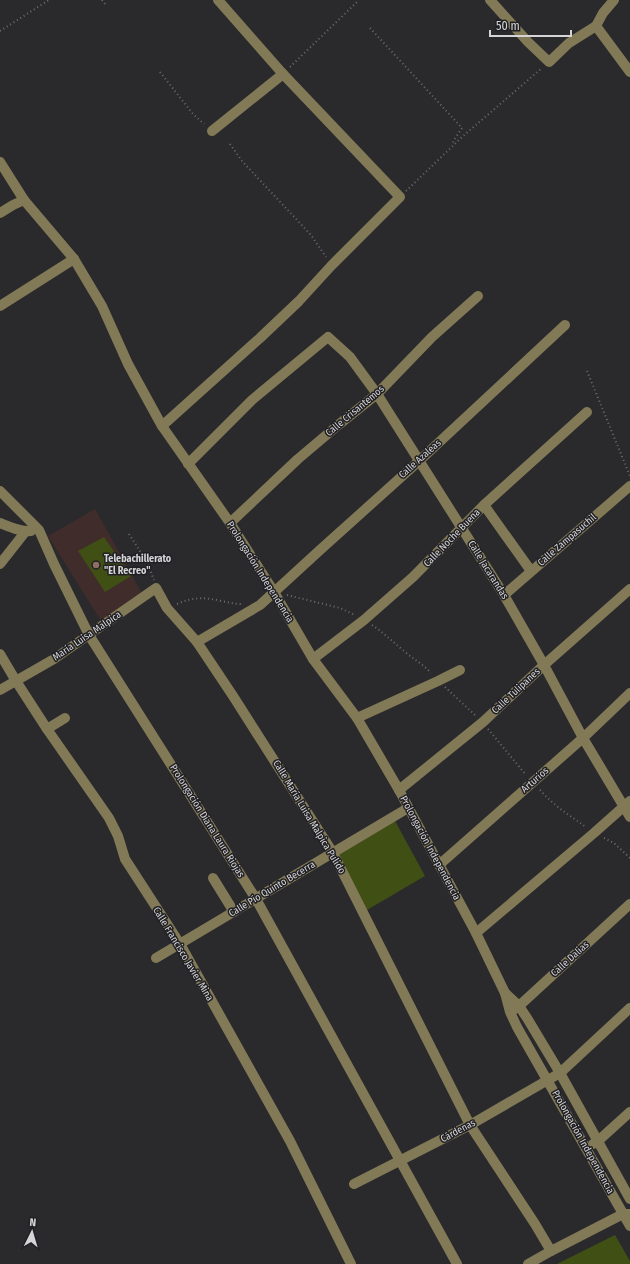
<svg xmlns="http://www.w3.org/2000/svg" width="630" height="1264" font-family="'Fira Sans Condensed',sans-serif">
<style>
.education{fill:#402c2a}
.green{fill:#404f14}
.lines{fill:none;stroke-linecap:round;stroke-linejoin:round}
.path{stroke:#6c6c6e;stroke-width:2;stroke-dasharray:1 3;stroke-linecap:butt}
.minor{stroke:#827957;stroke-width:10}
.education-dot{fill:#8d6e63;stroke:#212024;stroke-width:1.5}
.labels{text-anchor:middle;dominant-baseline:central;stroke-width:3;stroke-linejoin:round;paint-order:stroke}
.street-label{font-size:10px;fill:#d5d5d7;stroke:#212024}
.poi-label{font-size:10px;font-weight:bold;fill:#d5d5d7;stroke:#212024;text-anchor:start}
</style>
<rect width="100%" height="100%" fill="#2a2a2d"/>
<path class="education" d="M95 509 143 595 101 621 48 536Z"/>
<g class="green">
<path d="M104 537 131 576 105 592 78 551Z"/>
<path d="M395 821 425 876 367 910 336 854Z"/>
<path d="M615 1235 630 1261V1264H557Z"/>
</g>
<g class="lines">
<g class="path">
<path d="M102 0 105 4"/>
<path d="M370 28 462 128 454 140 452 145"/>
<path d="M0 31 49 0"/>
<path d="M290 67 359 0"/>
<path d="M160 72 193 114 204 124"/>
<path d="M230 144 242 161 311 235 326 257"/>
<path d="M406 191 462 137 542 68"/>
<path d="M587 371 630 476"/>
<path d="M129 534 147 562 154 580"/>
<path d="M287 595 340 608 355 615"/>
<path d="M177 604C192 597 205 597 221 601 228 602 234 604 241 604"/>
<path d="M372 625C384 633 393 642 404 651 413 659 423 664 431 673"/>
<path d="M445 687 476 716"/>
<path d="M488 729 526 775"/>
<path d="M540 790C553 805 570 816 586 827"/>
<path d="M604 838 614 843 630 858"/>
</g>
<g class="minor">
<path d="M490 0 528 42 549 62 569 43 596 26 603 13 614 0"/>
<path d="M596 26 630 72"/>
<path d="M212 131 283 74"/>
<path d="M0 162 24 200 74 259 102 306 128 364 162 426 230 523 274 592 313 659 357 718 399 790 476 933 505 993 510 1012 517 1027 630 1226"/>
<path d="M0 213 13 205 24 200"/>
<path d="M0 306 74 259"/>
<path d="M162 426 260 338 299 301 331 266 400 197 283 74 218 0"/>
<path d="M188 464 252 400 328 337 350 357 377 394 504 595 544 665 583 738 630 817"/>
<path d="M0 491 39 530 54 564 89 635 256 899 457 1264"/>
<path d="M484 505 531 571"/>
<path d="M0 523C10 527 20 532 31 531"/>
<path d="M230 523 298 459 337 426 377 394 432 337 478 296"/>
<path d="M0 564 26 531"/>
<path d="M504 595 630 486"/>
<path d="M197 642 260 605 320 550 419 461 565 325"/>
<path d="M0 654 16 681 47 729 109 818 118 836 125 859 180 944 290 1141 351 1264"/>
<path d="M313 659 364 620 413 577 484 505 587 412"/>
<path d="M0 690 54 659 156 588 167 608 197 642 233 696 333 853 470 1125 535 1224 551 1251"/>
<path d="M357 718 438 681 460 670"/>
<path d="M47 729 65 718"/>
<path d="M399 790 483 722 544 665 630 589"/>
<path d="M439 865 583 738 630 693"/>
<path d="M213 878 234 912"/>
<path d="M476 933 594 833 630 801"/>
<path d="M156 958 408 808"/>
<path d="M505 993 519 1006 527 1018 560 1073 630 1199"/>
<path d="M513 1010 519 1006 630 904"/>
<path d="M593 1144 598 1141 630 1112"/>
<path d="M354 1184 470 1125 560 1073 630 1008"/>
<path d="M528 1264 551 1251 623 1214H630"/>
</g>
</g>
<circle class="education-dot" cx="96" cy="565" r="4"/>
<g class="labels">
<g class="street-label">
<text transform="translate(355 411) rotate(-40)">Calle Crisantemos</text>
<text transform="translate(420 459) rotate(-42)">Calle Azaleas</text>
<text transform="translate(452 538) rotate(-46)">Calle Noche Buena</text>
<text transform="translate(567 540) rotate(-41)">Calle Zampasuchil</text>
<text transform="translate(488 570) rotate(58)">Calle Jacarandas</text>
<text transform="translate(260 572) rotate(58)">Prolongación Independencia</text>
<text transform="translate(87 636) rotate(-34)">María Luisa Malpica</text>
<text transform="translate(516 691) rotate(-43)">Calle Tulipanes</text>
<text transform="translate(535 780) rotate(-41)">Arturios</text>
<text transform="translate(309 817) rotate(59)">Calle María Luisa Malpica Pulido</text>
<text transform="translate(207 821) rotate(58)">Prolongación Diana Laura Riojas</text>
<text transform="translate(430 848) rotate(62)">Prolongación Independencia</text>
<text transform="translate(272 889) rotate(-31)">Calle Pío Quinto Becerra</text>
<text transform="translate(183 954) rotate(59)">Calle Francisco Javier Mina</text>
<text transform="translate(570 959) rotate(-42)">Calle Dalias</text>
<text transform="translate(458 1131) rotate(-28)">Cárdenas</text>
<text transform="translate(583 1142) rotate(61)">Prolongación Independencia</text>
</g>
<g class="poi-label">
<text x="104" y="559">Telebachillerato<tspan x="104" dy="12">"El Recreo"</tspan></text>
</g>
</g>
<g transform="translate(32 1232) rotate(5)" stroke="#212024" stroke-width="3" paint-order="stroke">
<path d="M0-3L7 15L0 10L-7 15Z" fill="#d5d5d7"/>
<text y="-6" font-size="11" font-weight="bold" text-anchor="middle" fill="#d5d5d7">N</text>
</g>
<path d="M490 30v6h81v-6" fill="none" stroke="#d5d5d7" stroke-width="2"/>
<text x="496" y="30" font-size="12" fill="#d5d5d7" stroke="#212024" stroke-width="3" paint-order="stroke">50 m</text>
</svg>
